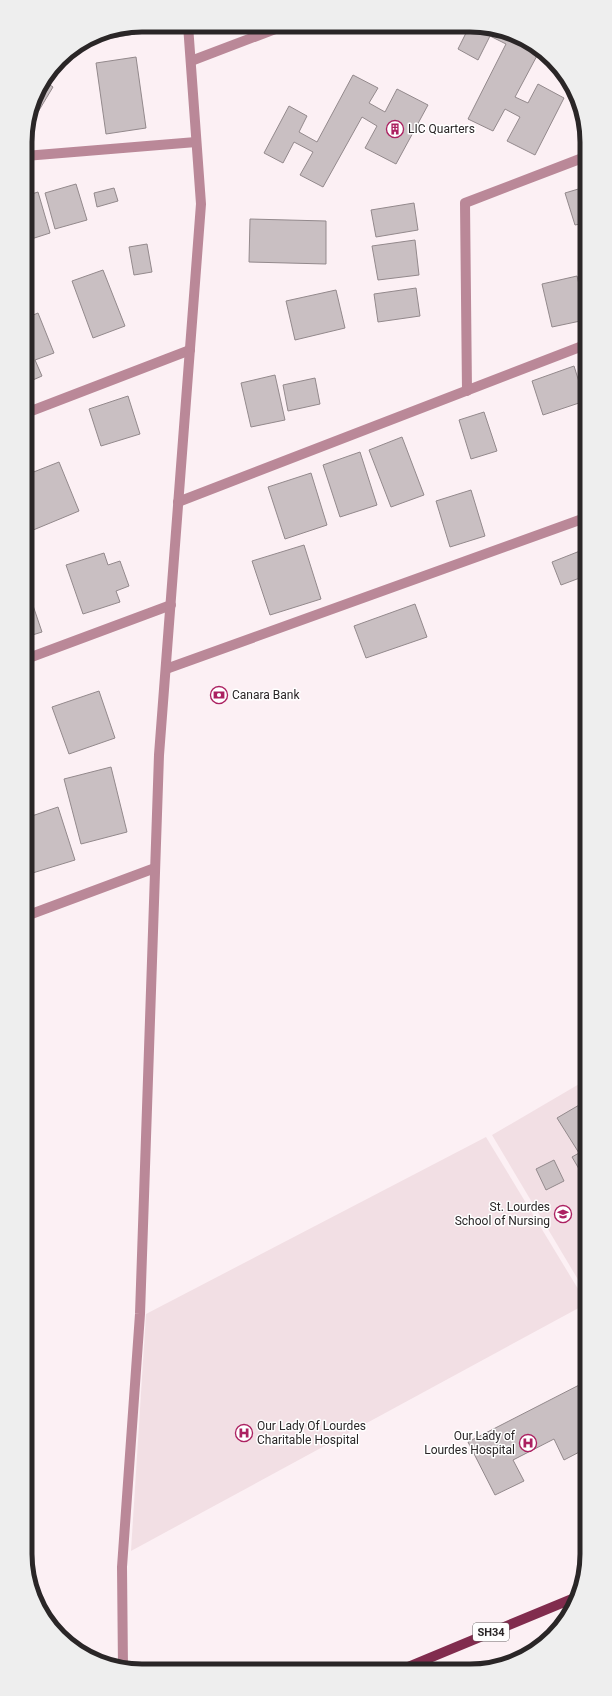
<svg xmlns="http://www.w3.org/2000/svg" width="612" height="1696" font-family="Roboto,sans-serif">
<style>
.built{fill:#f2dfe4}
.building{fill:#c9bfc2;stroke:#93898c}
.lines{fill:none;stroke-linecap:round;stroke-linejoin:round}
.minor{stroke:#ba8898;stroke-width:10}
.primary{stroke:#812c4e;stroke-width:10}
.labels{text-anchor:middle;dominant-baseline:central;stroke-width:3;stroke-linejoin:round;paint-order:stroke}
.shield{fill:#fff;stroke:#6a6768;stroke-width:1}
.shield-label{font-size:11px;font-weight:bold;fill:#2a2627}
.poi-label{font-size:12px;fill:#2a2627;stroke:#fff;text-anchor:start}
.rim{fill:none;stroke:#2a2627;stroke-width:5}
</style>
<rect width="100%" height="100%" fill="#fcf0f4"/>
<g class="built">
<path d="M586 1080V1293L492 1135Z"/>
<path d="M486 1137 586 1302V1304L131 1551 146 1314Z"/>
</g>
<g class="building">
<path d="M134 27 135 34 99 40 98 34Z"/>
<path d="M469 27H493V29L539 52 515 97 528 103 538 84 564 98 535 155 507 141 520 117 505 109 493 131 468 119 506 44 490 36 478 60 458 49Z"/>
<path d="M136 57 146 128 106 134 96 63Z"/>
<path d="M353 75 378 88 369 103 385 112 397 89 428 105 396 164 365 148 377 126 362 117 323 187 300 175 313 152 294 142 283 163 264 153 289 106 307 116 299 132 317 142Z"/>
<path d="M44 81 53 87 29 127 27 126 37 90Z"/>
<path d="M76 184 87 220 55 229 45 193Z"/>
<path d="M585 187V223L575 225 565 193Z"/>
<path d="M114 188 118 201 97 207 94 193Z"/>
<path d="M38 192 50 233 25 241V196Z"/>
<path d="M414 203 418 230 376 237 371 210Z"/>
<path d="M250 219 326 221V264L249 262Z"/>
<path d="M415 240 419 275 378 280 372 246Z"/>
<path d="M147 244 152 272 134 275 129 247Z"/>
<path d="M103 270 125 326 93 338 72 281Z"/>
<path d="M577 276 585 310V320L552 327 542 284Z"/>
<path d="M416 288 420 316 378 322 374 294Z"/>
<path d="M336 290 345 328 295 340 286 301Z"/>
<path d="M38 313 54 353 35 360 42 376 26 383V318Z"/>
<path d="M574 366 585 401 543 415 532 381Z"/>
<path d="M275 375 285 420 251 427 241 383Z"/>
<path d="M315 378 320 404 288 411 283 385Z"/>
<path d="M128 396 140 434 101 446 89 409Z"/>
<path d="M484 412 497 451 471 459 459 420Z"/>
<path d="M402 437 424 495 391 507 369 450Z"/>
<path d="M360 452 377 505 340 517 323 465Z"/>
<path d="M59 462 79 511 26 533V475Z"/>
<path d="M311 473 327 525 285 539 268 487Z"/>
<path d="M471 490 485 536 450 547 436 501Z"/>
<path d="M304 545 321 599 270 615 252 561Z"/>
<path d="M585 549V576L561 585 552 562Z"/>
<path d="M104 553 108 565 120 561 129 586 116 591 120 602 83 614 66 565Z"/>
<path d="M26 585 42 632 26 637Z"/>
<path d="M415 604 427 637 366 658 354 626Z"/>
<path d="M99 691 115 738 69 754 52 707Z"/>
<path d="M111 767 127 832 81 844 64 779Z"/>
<path d="M58 807 75 860 26 875V818Z"/>
<path d="M586 1101V1171L582 1174 572 1157 579 1153 557 1118Z"/>
<path d="M554 1160 564 1181 546 1190 536 1169Z"/>
<path d="M587 1381V1423L579 1426 587 1440V1448L564 1460 554 1439 513 1460 524 1481 495 1495 468 1442Z"/>
</g>
<g class="lines">
<g class="minor">
<path d="M191 61 283 26"/>
<path d="M25 156 196 142"/>
<path d="M467 391 465 203 585 157"/>
<path d="M26 413 190 350"/>
<path d="M178 502 585 345"/>
<path d="M26 659 171 605"/>
<path d="M166 669 585 518"/>
<path d="M26 916 155 868"/>
<path d="M123 1669 122 1567 140 1314 159 755 201 204 188 25"/>
</g>
<path class="primary" d="M403 1669 579 1596"/>
</g>
<defs>
<g id="building-ring" transform="scale(0.9)"><circle r="9.5" fill="#fff" stroke="#ac2161" stroke-width="1.5"/><path d="M-4-6H4V6H1V3H-1V6H-4ZM-2.5-4.3h1.7v1.8h-1.7ZM.8-4.3h1.7v1.8H.8ZM-2.5-1h1.7V.8h-1.7ZM.8-1h1.7V.8H.8Z" fill="#ac2161"/></g>
<g id="bank-ring" transform="scale(0.9)"><circle r="9.5" fill="#fff" stroke="#ac2161" stroke-width="1.5"/><path d="M-6-4H6V4H-6ZM0-2.3a2.3 2.3 0 1 0 0 4.6a2.3 2.3 0 1 0 0-4.6Z" fill="#ac2161"/></g>
<g id="university-ring" transform="scale(0.9)"><circle r="9.5" fill="#fff" stroke="#ac2161" stroke-width="1.5"/><path d="M0-5L7-2L0 1L-7-2ZM-4 1L0 2.5L4 1V4Q0 6-4 4Z" fill="#ac2161"/></g>
<g id="hospital-ring" transform="scale(0.9)"><circle r="9.5" fill="#fff" stroke="#ac2161" stroke-width="1.5"/><path d="M-5-5h3v3.5h4V-5h3V5h-3V1.5h-4V5h-3Z" fill="#ac2161"/></g>
</defs>
<g fill-rule="evenodd">
<use href="#building-ring" x="395" y="129"/>
<use href="#bank-ring" x="219" y="695"/>
<use href="#university-ring" x="563" y="1214"/>
<use href="#hospital-ring" x="244" y="1433"/>
<use href="#hospital-ring" x="528" y="1443"/>
</g>
<g class="labels">
<rect class="shield" x="473" y="1623" width="36" height="18" rx="3"/>
<g class="shield-label">
<text x="491" y="1632">SH34</text>
</g>
<g class="poi-label">
<text x="408" y="129">LIC Quarters</text>
<text x="232" y="695">Canara Bank</text>
<text x="550" y="1207" text-anchor="end">St. Lourdes<tspan x="550" dy="14">School of Nursing</tspan></text>
<text x="257" y="1426">Our Lady Of Lourdes<tspan x="257" dy="14">Charitable Hospital</tspan></text>
<text x="515" y="1436" text-anchor="end">Our Lady of<tspan x="515" dy="14">Lourdes Hospital</tspan></text>
</g>
</g>
<path d="M0 0H612V1696H0ZM142 32H470A110 110 0 0 1 580 142V1554A110 110 0 0 1 470 1664H142A110 110 0 0 1 32 1554V142A110 110 0 0 1 142 32Z" fill="#eee" fill-rule="evenodd"/>
<path class="rim" d="M142 32H470A110 110 0 0 1 580 142V1554A110 110 0 0 1 470 1664H142A110 110 0 0 1 32 1554V142A110 110 0 0 1 142 32Z"/>
</svg>
